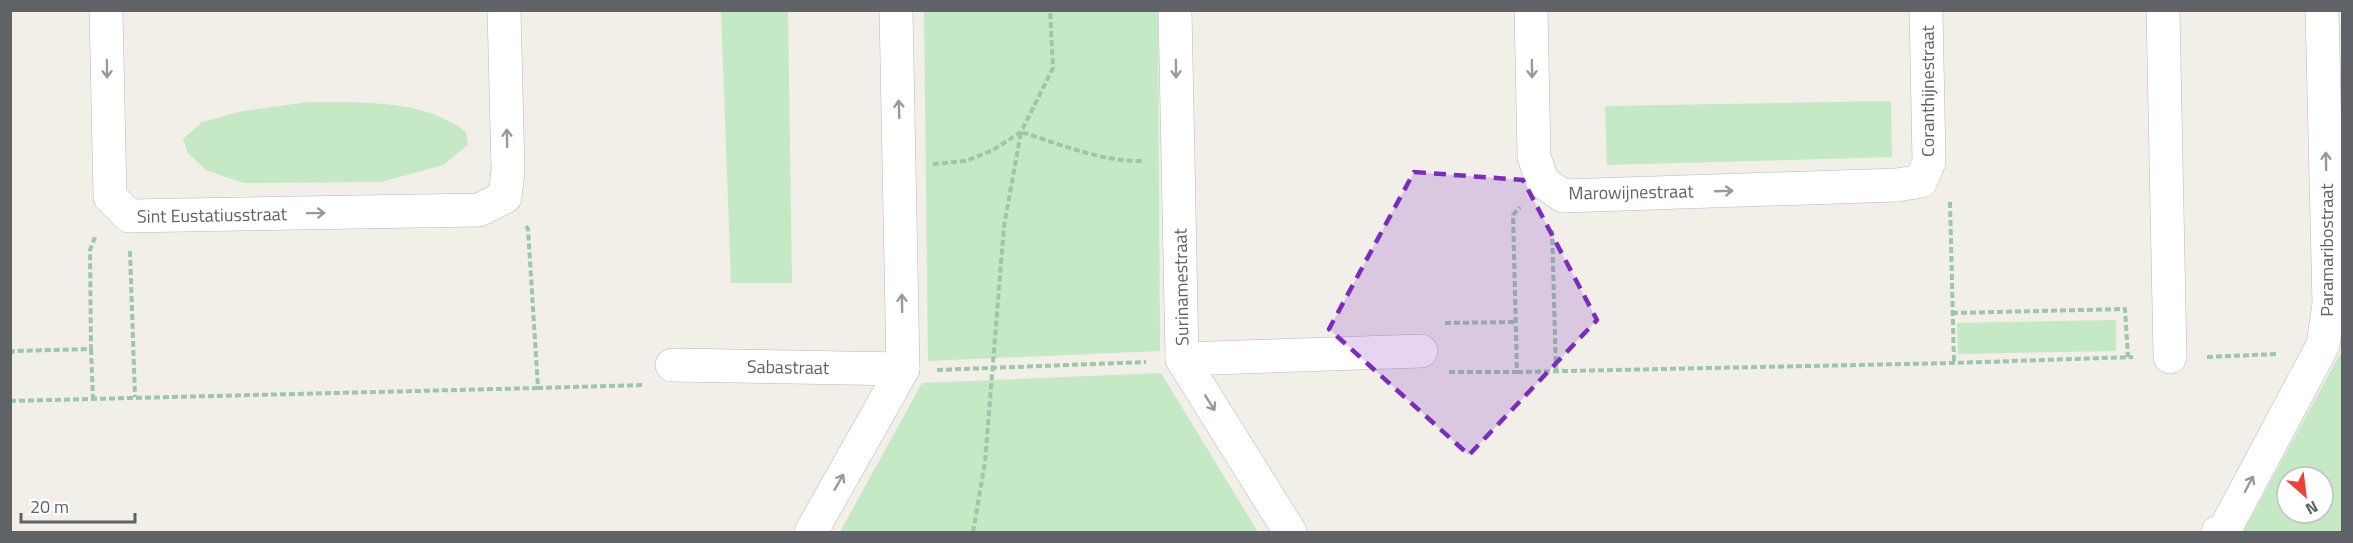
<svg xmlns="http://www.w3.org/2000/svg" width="2353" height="543" font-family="'Titillium Web',sans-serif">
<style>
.green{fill:#c5e8c5;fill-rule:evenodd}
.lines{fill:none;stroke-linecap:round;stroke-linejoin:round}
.minor-casing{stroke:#b5b8bc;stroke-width:34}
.path{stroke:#9cc7a9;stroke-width:4;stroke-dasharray:6 3;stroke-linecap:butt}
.minor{stroke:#fff;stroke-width:33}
.oneway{stroke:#979a9d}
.marked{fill:#7b2cbf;fill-opacity:0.2;stroke:#7b2cbf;stroke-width:4.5;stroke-dasharray:12 8;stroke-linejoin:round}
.labels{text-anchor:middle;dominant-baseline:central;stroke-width:4.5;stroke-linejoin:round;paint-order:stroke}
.street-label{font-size:18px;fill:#5f6368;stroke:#fff}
</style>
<rect width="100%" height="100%" fill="#f1efe8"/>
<g class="green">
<path d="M721 11H788L792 283H731Z"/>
<path d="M924 11H1158L1160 351 928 361Z"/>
<path d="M1891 101 1892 157 1607 165 1605 106Z"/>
<path d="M309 102C362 103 422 98 466 132L468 145 443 165 381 182 243 183 206 170 188 153 183 139 202 122 243 111Z"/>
<path d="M2116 320V351L1958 354 1957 323Z"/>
<path d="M2342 353V532H2243L2340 354ZM2287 477H2323V513H2287Z"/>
<path d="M1161 373 1258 532H840L922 383Z"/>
</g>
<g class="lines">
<g class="minor-casing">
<g id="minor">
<path d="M106 10 110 197 129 216 479 210 505 197 508 170 504 10"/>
<path d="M1175 10 1182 359 1290 532"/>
<path d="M1531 10 1534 157 1543 182 1563 196 1897 185 1921 181 1929 162 1926 10"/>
<path d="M2163 10 2170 357"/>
<path d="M1182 359 1421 351"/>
<path d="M672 365 903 369"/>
<path d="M811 532 903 369 896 10"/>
<path d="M2218 532 2225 529 2323 345 2329 304 2322 10"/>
</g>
</g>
<g class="path">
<path d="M933 164 966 161 993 150 1021 132 1053 68 1050 10"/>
<path d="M1950 202 1954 363"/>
<path d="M526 226 528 229 538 388 642 385"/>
<path d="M1552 230 1556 371"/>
<path d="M130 251 135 397"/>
<path d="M1952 313 2125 309 2128 357"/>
<path d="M1445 323 1516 322"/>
<path d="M91 349 93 398"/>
<path d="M10 354 13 351 91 349 90 250 96 235"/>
<path d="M2207 357 2277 354"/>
<path d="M937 370 1146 362"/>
<path d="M1449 372H1517L1513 215 1520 207"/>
<path d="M1517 372 1954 363 2133 357"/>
<path d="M10 401 538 388"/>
<path d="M973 532 985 462 1004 226 1021 132C1060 144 1102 162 1143 161"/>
</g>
<use href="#minor" class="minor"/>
</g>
<defs><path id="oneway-shaft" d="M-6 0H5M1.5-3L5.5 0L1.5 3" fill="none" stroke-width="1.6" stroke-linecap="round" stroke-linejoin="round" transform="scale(1.5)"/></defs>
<g class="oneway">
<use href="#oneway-shaft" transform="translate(107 69) rotate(89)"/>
<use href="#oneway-shaft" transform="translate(1176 69) rotate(89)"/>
<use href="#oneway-shaft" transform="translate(1532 69) rotate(89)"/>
<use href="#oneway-shaft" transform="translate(899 109) rotate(-92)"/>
<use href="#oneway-shaft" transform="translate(507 138) rotate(-91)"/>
<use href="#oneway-shaft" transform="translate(2326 161) rotate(-91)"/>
<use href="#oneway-shaft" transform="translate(1724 191) rotate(-2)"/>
<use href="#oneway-shaft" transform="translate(316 213) rotate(-1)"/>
<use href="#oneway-shaft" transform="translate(902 303) rotate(-91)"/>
<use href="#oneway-shaft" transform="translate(1210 403) rotate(58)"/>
<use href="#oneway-shaft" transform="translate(839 482) rotate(-60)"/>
<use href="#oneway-shaft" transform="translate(2249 484) rotate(-62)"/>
</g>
<path class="marked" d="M1414 172 1523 180 1597 320 1469 455 1329 329Z"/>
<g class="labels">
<g class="street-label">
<text transform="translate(1927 91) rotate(-90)">Coranthijnestraat</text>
<text transform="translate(1631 192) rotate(-1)">Marowijnestraat</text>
<text transform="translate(212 215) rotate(-1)">Sint Eustatiusstraat</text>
<text transform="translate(2326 250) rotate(-90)">Paramaribostraat</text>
<text transform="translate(1181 287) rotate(-91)">Surinamestraat</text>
<text transform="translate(788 367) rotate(1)">Sabastraat</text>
</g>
</g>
<rect width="2353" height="543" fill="none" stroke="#5f6368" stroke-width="24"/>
<g transform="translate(2305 495) rotate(152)"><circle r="28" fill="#ffffff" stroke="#bfc1c3" stroke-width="1.5"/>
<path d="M0-4.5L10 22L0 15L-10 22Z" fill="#ea4335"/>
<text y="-9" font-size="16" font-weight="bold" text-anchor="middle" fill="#5f6368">N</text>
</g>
<path d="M21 513v9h114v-9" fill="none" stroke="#5f6368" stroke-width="3"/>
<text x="30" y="513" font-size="18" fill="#5f6368" stroke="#ffffff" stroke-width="4.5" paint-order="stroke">20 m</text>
</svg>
